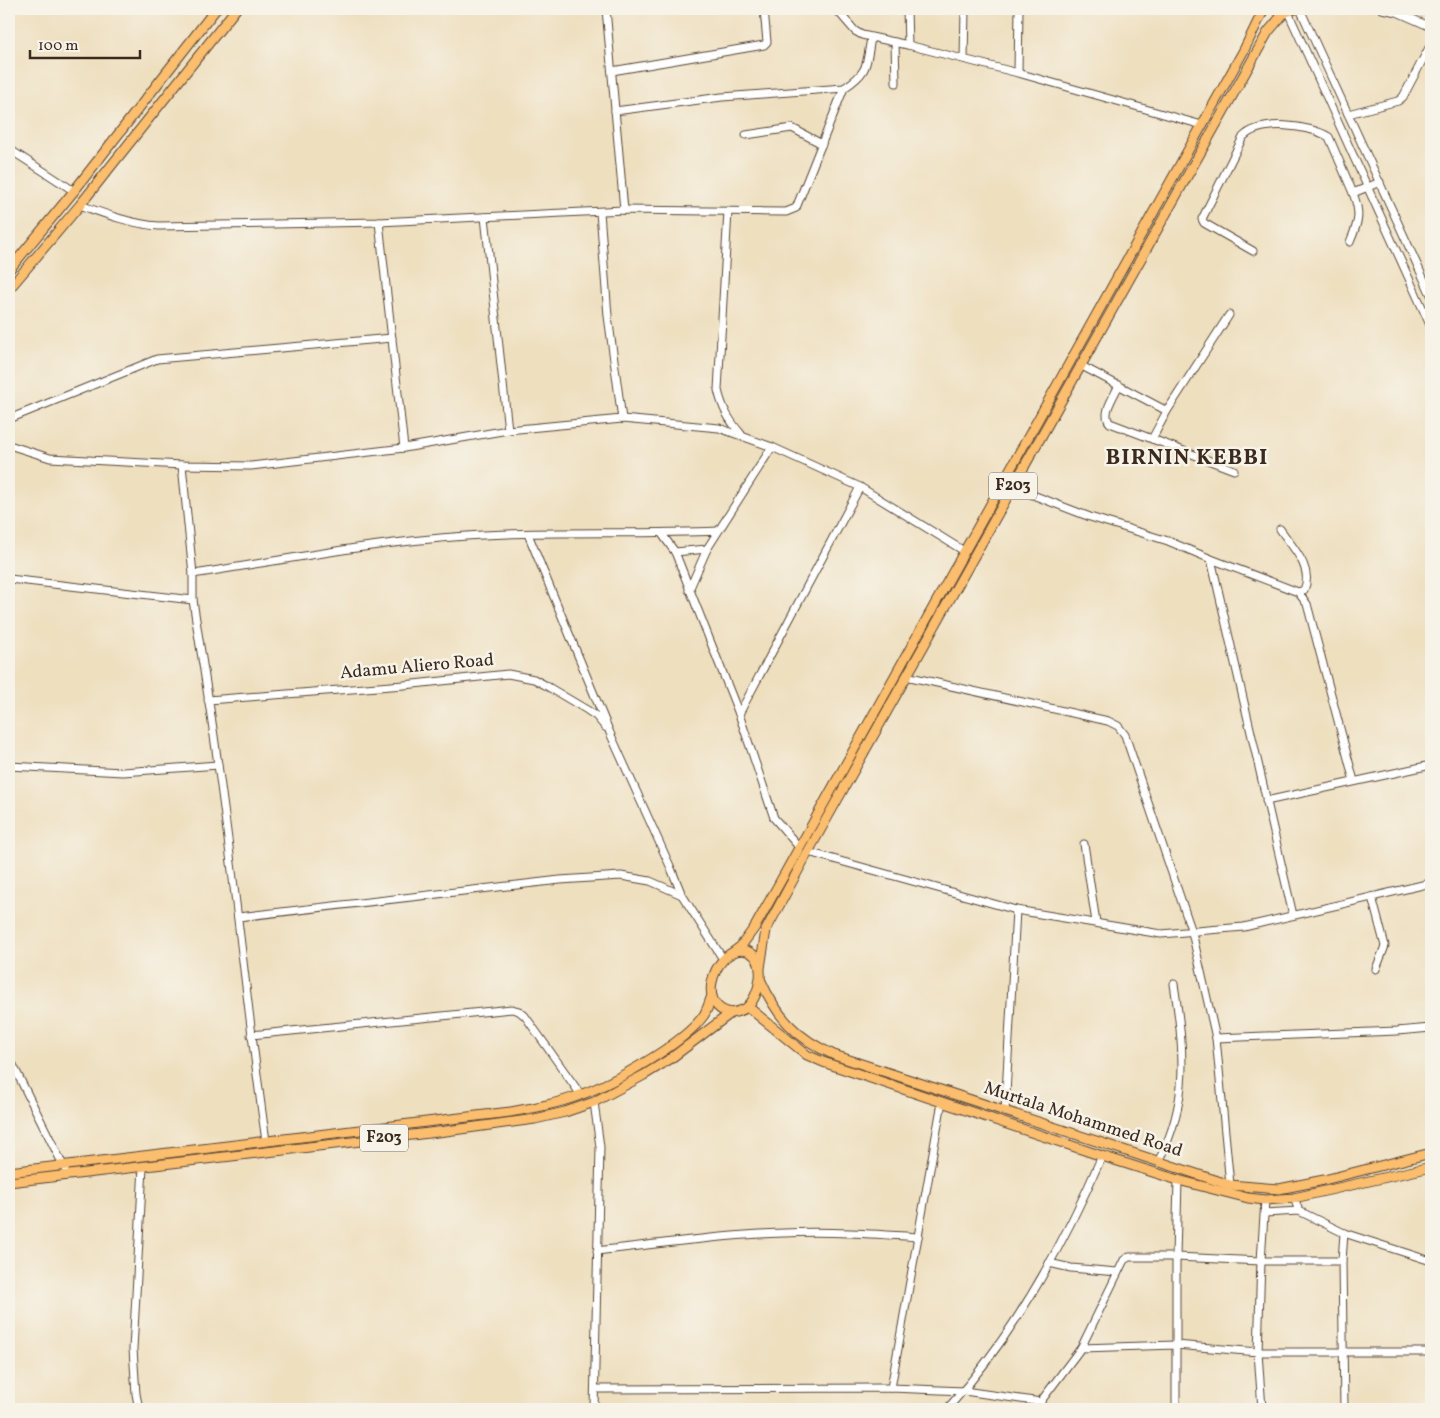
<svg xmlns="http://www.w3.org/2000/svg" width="1440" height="1418" font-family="Vollkorn,serif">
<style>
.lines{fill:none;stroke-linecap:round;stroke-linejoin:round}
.minor-casing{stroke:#564536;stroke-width:9}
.major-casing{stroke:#564536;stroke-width:11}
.minor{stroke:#fff;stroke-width:7}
.major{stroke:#fbbd6e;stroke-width:9}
.labels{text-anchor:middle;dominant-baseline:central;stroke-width:5;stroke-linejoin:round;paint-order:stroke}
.shield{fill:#f7f3e8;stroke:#73665b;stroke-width:1}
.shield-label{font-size:16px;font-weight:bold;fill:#3b2a1e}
.street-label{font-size:18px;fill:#3b2a1e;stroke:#f7f3e8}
.district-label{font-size:22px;font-weight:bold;letter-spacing:1px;fill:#3b2a1e;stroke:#f7f3e8}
</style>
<rect width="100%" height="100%" fill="#f7f3e8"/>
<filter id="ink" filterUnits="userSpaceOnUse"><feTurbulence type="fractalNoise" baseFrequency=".02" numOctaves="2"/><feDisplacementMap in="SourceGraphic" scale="10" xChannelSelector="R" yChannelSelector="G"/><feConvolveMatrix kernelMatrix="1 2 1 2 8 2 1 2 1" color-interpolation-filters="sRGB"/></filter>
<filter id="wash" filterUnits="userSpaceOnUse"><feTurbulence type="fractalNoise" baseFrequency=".0096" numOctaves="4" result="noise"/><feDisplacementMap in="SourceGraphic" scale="20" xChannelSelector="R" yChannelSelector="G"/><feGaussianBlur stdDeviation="1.12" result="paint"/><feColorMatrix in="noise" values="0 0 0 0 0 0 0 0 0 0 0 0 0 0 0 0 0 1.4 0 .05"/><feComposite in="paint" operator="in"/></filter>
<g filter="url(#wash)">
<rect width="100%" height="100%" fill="#eedfbf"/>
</g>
<g filter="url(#ink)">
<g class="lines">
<g class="minor-casing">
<g id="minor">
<path d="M606 9 624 210"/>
<path d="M836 9 855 31 862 35 908 45 1018 73 1202 125"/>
<path d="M907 9 908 45"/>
<path d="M1071 9H1084"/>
<path d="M1300 9 1431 295"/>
<path d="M1382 9 1397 12 1431 27"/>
<path d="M1288 12 1431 327"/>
<path d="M895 42 896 83"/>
<path d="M964 59 965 9"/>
<path d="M612 71 764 45 767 42 764 9"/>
<path d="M1018 73 1019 9"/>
<path d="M615 111 722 97 844 88C869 72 866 65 871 38"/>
<path d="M1348 114 1398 101 1403 97 1431 44"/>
<path d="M746 135 792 128 822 144"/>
<path d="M9 149 74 191"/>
<path d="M80 205C105 214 132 224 159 226L379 222 624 210 786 212 796 208 844 88"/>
<path d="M728 211 718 390C722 408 729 420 741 434"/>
<path d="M600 212 608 316 622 419"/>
<path d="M485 217 508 430"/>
<path d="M379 222 404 448"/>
<path d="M1350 242C1359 221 1361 214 1353 193"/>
<path d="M1253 251 1204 223 1202 219 1243 137C1260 119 1310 125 1329 137L1353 193 1380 182"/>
<path d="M1080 365 1167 411 1229 315"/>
<path d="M1119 385C1114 396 1101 414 1110 423L1234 470"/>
<path d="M9 419 157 359 392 338"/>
<path d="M1152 439 1167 411"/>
<path d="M9 445 50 458 182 465 251 466 404 448 508 430 622 419 719 428 772 447 860 487 964 551"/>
<path d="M182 465 193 574V600C201 655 211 710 218 765 236 890 248 1016 266 1141"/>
<path d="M1012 487 1090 517 1168 541 1211 559 1298 592 1307 604 1354 781"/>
<path d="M1280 529C1292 547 1314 568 1304 590L1298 592"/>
<path d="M528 534 610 733 670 866 682 895 723 959"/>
<path d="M662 534 675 552 739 714 774 818 799 847"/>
<path d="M675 552 707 549"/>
<path d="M1211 559 1293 915"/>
<path d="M193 574C284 560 375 542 467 536 551 530 635 535 718 531"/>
<path d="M9 579 193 600"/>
<path d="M689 590 707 549 772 447"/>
<path d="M906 676 1108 721 1118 726 1125 735 1192 932 1216 1038 1230 1185"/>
<path d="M208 700 404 685 508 674 534 679 545 685 587 710 596 716 605 727"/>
<path d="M739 714 860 487"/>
<path d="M9 766 123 772 218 765"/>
<path d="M1266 801 1431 765"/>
<path d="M1084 844 1096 922"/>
<path d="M808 852 1016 910 1161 934 1244 927 1431 883"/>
<path d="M1372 897 1385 946 1376 969"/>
<path d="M238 917 560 880 621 876 650 881 682 895"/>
<path d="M251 1035 512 1009 519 1011 525 1016 581 1095"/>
<path d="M1216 1038 1397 1031 1431 1028"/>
<path d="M13 1065 65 1169"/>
<path d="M594 1102 600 1147 594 1409"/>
<path d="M1005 1112 1016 910"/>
<path d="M1158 1162C1190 1101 1184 1050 1174 984"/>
<path d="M1294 1198 1299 1211 1344 1233 1431 1261"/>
<path d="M1265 1213 1299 1211"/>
<path d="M1344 1233 1342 1261 1344 1409"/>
<path d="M597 1251C659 1244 722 1235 784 1233 829 1231 873 1234 918 1237"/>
<path d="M1049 1263 1071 1268 1117 1272"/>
<path d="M1081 1348 1176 1345 1258 1352H1431"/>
<path d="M891 1388 942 1102"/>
<path d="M595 1389 891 1388 964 1391 1041 1402"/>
<path d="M139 1409 136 1394 133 1349 143 1167"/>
<path d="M947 1409C1014 1336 1063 1246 1102 1156"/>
<path d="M1035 1409 1081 1348 1124 1260 1129 1257H1176L1261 1261H1342"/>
<path d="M1176 1409V1257L1178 1180"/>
<path d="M1262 1409 1258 1352 1261 1261 1265 1200"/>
</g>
</g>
<g class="major-casing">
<g id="major">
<path d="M1274 9 1284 13 1295 9"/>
<path d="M9 270 74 191 216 9"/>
<path d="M9 289 80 205 236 9"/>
<path d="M732 953 741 946 755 927 1244 50 1264 9"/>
<path d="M760 968 766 930 808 852 1268 32 1284 13"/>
<path d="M760 979C777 1017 796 1038 834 1055L1230 1185 1279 1189 1324 1180 1431 1153"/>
<path d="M748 1007 807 1055 823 1062 1102 1156 1178 1180 1248 1198 1265 1200 1294 1198 1431 1167"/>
<path d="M9 1172 510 1112C533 1108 557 1104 580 1095 613 1083 684 1044 704 1015 707 1010 709 1004 711 998"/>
<path d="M9 1182 446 1131 535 1119 565 1112 594 1102 644 1075 670 1059 731 1013C736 1012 742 1011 746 1008 760 997 769 959 747 951 718 943 692 1006 731 1013"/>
</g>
</g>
<use href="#minor" class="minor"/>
<use href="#major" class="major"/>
</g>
</g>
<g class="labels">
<g class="shield">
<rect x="989" y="472.5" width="48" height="27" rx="4"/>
<rect x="360" y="1124.5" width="48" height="27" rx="4"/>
</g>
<g class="shield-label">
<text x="1013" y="486">F203</text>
<text x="384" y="1138">F203</text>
</g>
<g class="street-label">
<text transform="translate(417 667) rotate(-5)">Adamu Aliero Road</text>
<text transform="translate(1083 1120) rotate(18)">Murtala Mohammed Road</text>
</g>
<g class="district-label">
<text x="1187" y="458">BIRNIN KEBBI</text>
</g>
</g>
<rect width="1440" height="1418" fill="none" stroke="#f7f3e8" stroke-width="30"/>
<path d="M30 50v8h110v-8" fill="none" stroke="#3b2a1e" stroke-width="2.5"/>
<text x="38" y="50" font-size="15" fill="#3b2a1e" stroke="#f7f3e8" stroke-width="4" paint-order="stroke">100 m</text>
</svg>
